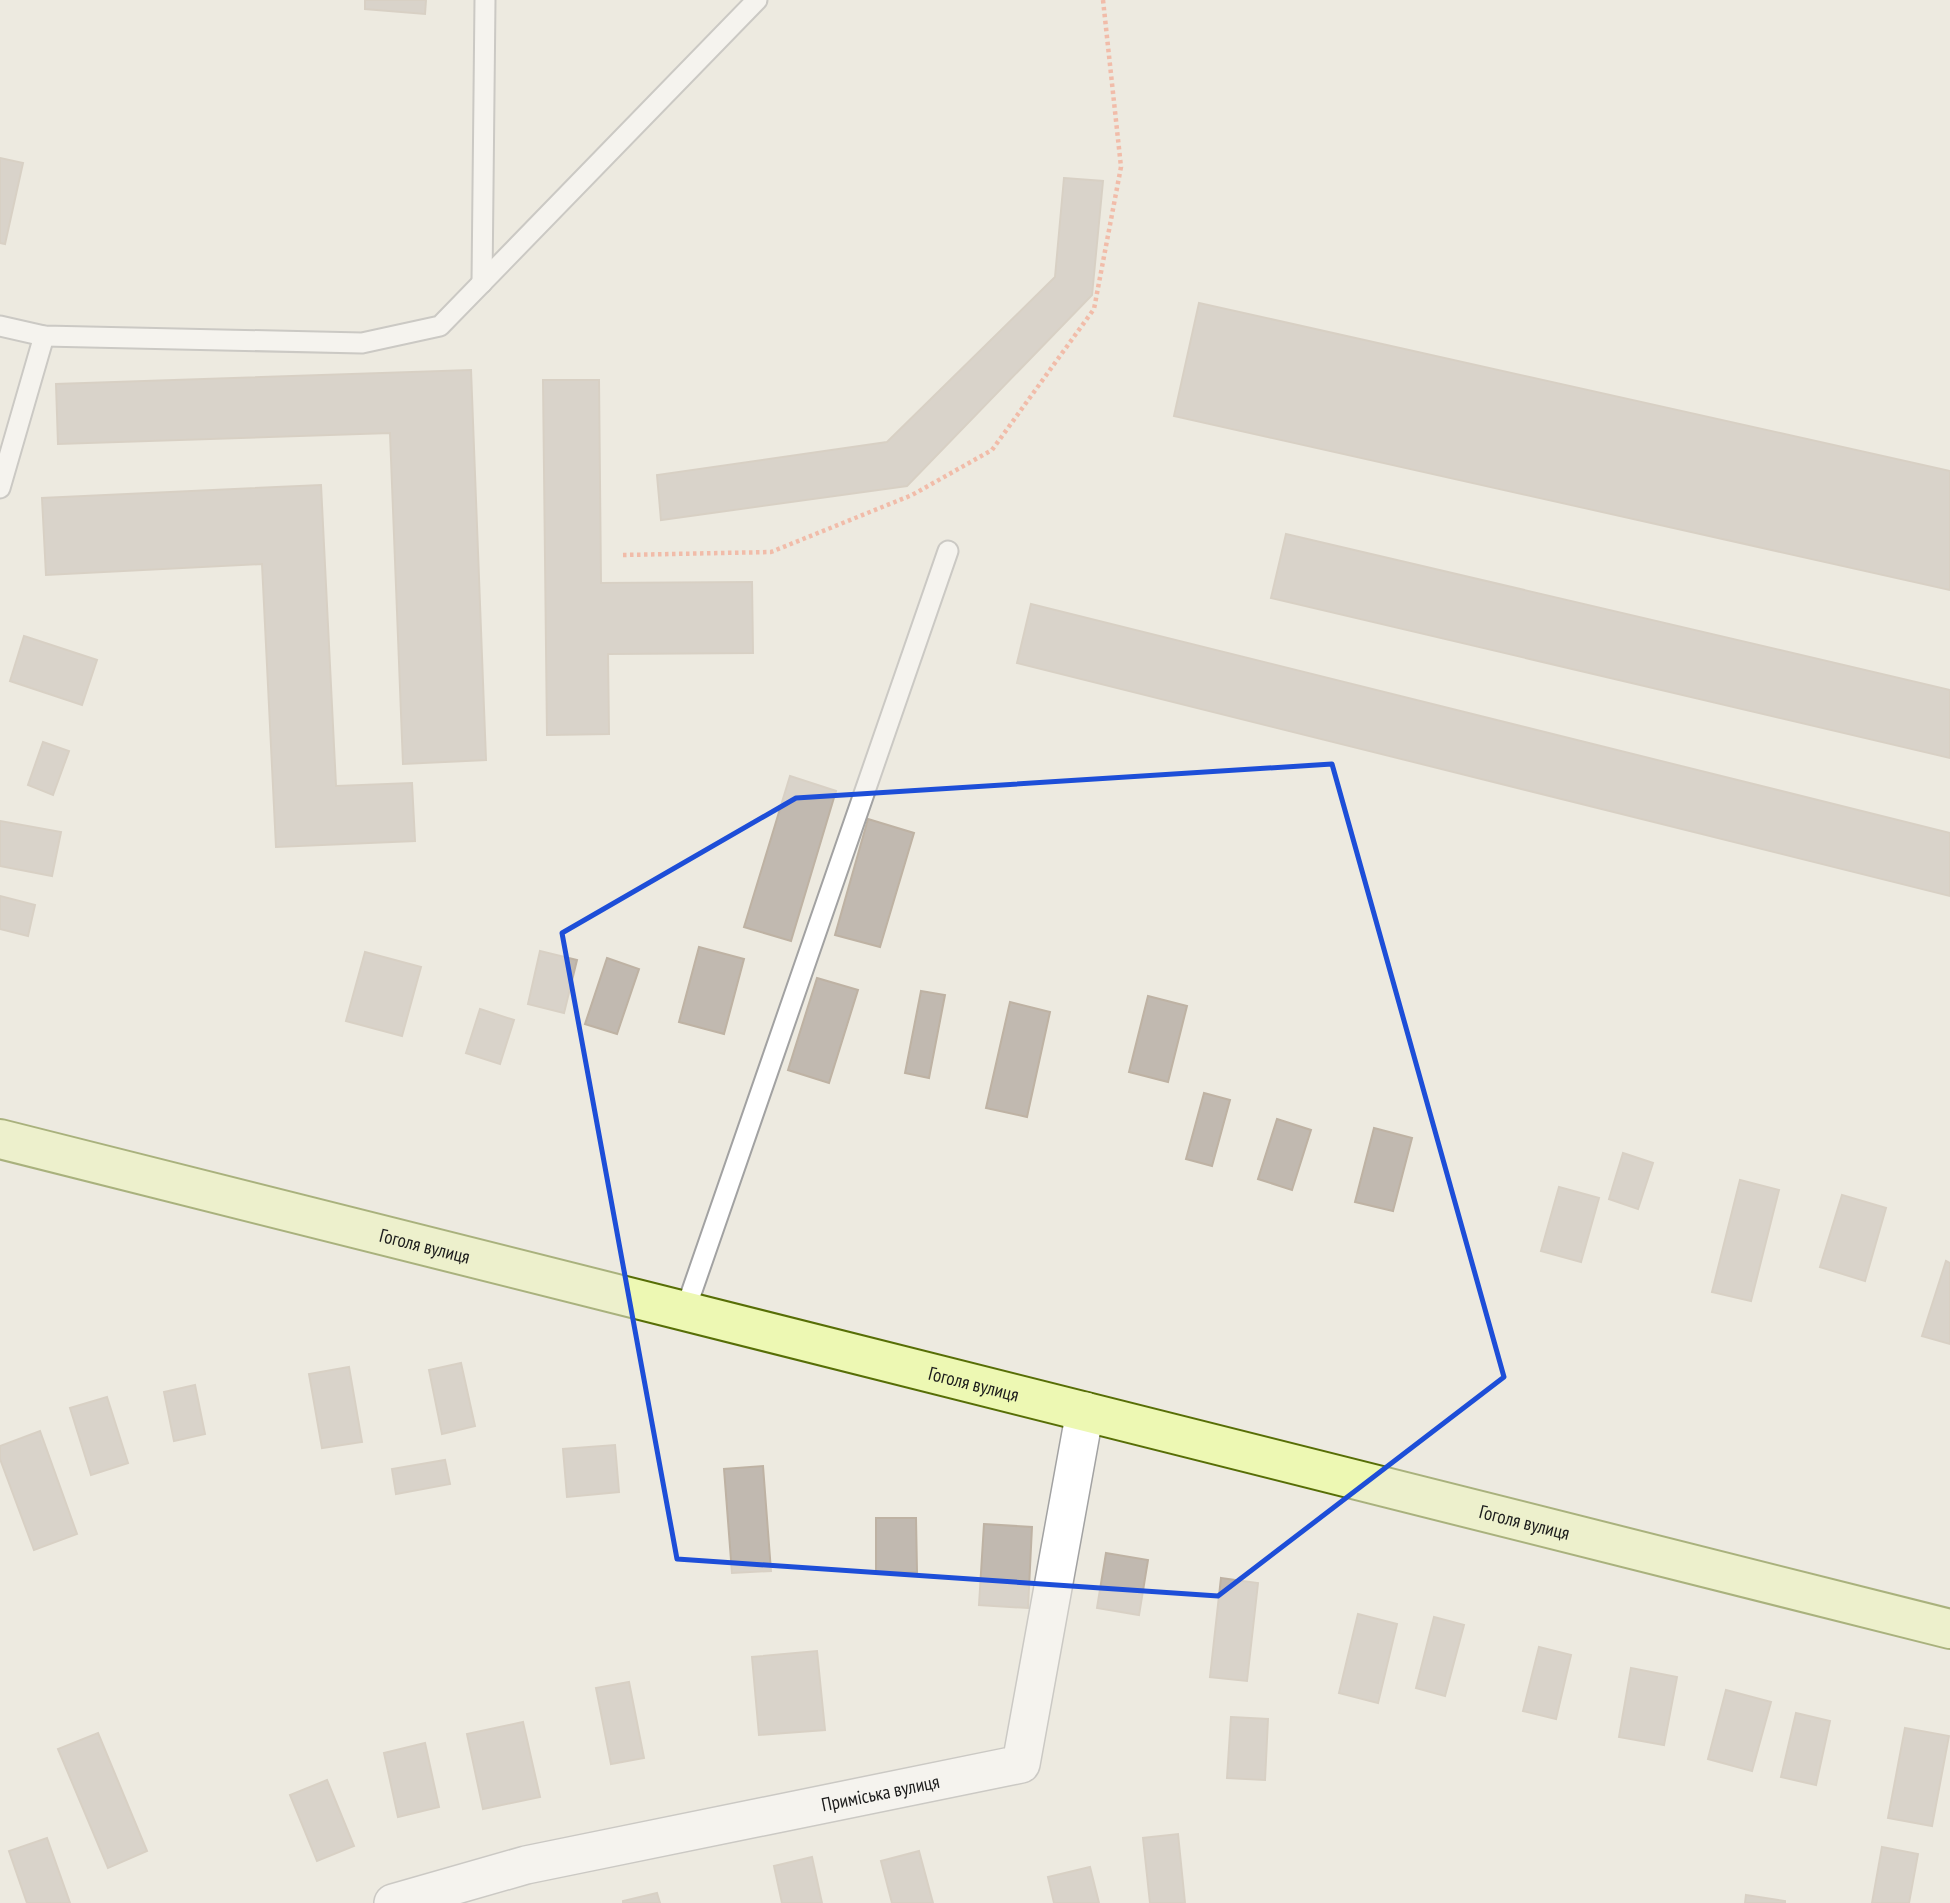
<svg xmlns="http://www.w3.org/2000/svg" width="1950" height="1903" font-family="'PT Sans Narrow',sans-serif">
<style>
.building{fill:#c1b9b0;stroke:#beb2a3;stroke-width:2}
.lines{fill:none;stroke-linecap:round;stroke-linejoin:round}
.lane-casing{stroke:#a2a2a2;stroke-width:23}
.street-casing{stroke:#a2a2a2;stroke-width:40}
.secondary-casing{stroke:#576e06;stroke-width:42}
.path{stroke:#f78667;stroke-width:4.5;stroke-dasharray:3.5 3.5;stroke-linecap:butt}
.lane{stroke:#fff;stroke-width:19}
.street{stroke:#fff;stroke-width:37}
.secondary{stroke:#edf8b3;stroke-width:38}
.marked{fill:none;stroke:#1d4ed8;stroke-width:5;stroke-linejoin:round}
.labels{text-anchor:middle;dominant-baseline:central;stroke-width:7;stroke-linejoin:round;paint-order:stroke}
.street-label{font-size:19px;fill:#1b1b1b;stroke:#fff}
</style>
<rect width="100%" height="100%" fill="#edeae0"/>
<g class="building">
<path d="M365 0H426L425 14 365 9Z"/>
<path d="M0 158 23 163 5 244 0 243Z"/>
<path d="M1064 178 1103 181 1092 295 907 486 661 520 657 475 887 442 1055 277Z"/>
<path d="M1199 303 1950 471V590L1174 416Z"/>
<path d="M471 370 486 760 403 764 390 433 58 444 56 384Z"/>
<path d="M543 380H599L601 583 752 582 753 653 608 654 609 734 547 735Z"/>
<path d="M321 485 336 786 412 783 415 841 276 847 262 564 46 575 42 498Z"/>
<path d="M1286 534 1950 690V758L1271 598Z"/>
<path d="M1031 604 1950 833V896L1017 663Z"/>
<path d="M24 636 97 660 82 705 10 681Z"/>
<path d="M43 742 69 751 53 795 28 785Z"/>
<path d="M790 776 836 791 791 941 744 927Z"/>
<path d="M868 819 914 833 880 947 835 935Z"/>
<path d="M0 821 61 832 52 876 0 866Z"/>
<path d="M0 896 35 905 28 936 0 929Z"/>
<path d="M699 947 744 959 724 1034 679 1022Z"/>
<path d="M540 951 577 960 564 1013 528 1004Z"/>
<path d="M365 952 421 967 402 1036 346 1021Z"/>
<path d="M607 958 639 969 617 1034 585 1024Z"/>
<path d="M817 978 858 990 829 1083 788 1070Z"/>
<path d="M921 991 945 995 929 1078 905 1073Z"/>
<path d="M1148 996 1187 1006 1168 1082 1129 1072Z"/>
<path d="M1010 1002 1050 1012 1027 1117 986 1108Z"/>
<path d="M480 1009 514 1020 500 1064 466 1053Z"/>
<path d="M1204 1093 1230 1100 1212 1166 1186 1159Z"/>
<path d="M1277 1119 1311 1130 1292 1190 1258 1179Z"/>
<path d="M1374 1128 1412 1138 1393 1211 1355 1202Z"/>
<path d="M1623 1153 1653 1163 1638 1209 1609 1199Z"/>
<path d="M1740 1180 1779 1190 1751 1301 1712 1292Z"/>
<path d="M1559 1187 1599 1198 1581 1262 1541 1251Z"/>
<path d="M1842 1195 1886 1208 1865 1281 1820 1267Z"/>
<path d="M1946 1261 1950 1263V1344L1922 1336Z"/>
<path d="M461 1363 475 1426 442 1434 429 1370Z"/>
<path d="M349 1367 362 1442 322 1448 309 1374Z"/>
<path d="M195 1385 205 1434 174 1441 164 1392Z"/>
<path d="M107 1397 128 1463 91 1475 70 1408Z"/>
<path d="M40 1431 77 1534 34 1550 0 1459V1446Z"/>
<path d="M615 1445 619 1492 567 1497 563 1449Z"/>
<path d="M445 1460 450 1484 396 1494 392 1469Z"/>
<path d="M763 1466 771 1571 732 1573 724 1469Z"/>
<path d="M876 1518H916L917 1572 876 1573Z"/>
<path d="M984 1524 1032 1527 1028 1608 979 1605Z"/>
<path d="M1106 1553 1148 1560 1139 1615 1097 1608Z"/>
<path d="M1221 1578 1258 1583 1247 1681 1210 1677Z"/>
<path d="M1358 1614 1397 1624 1378 1703 1339 1693Z"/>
<path d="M1434 1617 1464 1625 1445 1696 1416 1688Z"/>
<path d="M1539 1647 1571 1655 1556 1719 1523 1711Z"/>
<path d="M817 1651 825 1730 759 1735 752 1657Z"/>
<path d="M1631 1668 1677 1677 1664 1745 1619 1737Z"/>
<path d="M629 1682 644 1758 611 1764 596 1688Z"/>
<path d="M1726 1690 1771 1702 1752 1771 1708 1759Z"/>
<path d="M1796 1713 1830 1721 1816 1785 1781 1777Z"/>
<path d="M1231 1717 1268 1719 1265 1780 1227 1778Z"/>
<path d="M523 1722 540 1797 483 1809 467 1734Z"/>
<path d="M1905 1728 1949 1736 1932 1826 1888 1818Z"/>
<path d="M98 1733 147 1851 108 1868 58 1749Z"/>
<path d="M425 1743 439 1807 398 1817 384 1753Z"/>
<path d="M327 1780 354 1846 317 1861 290 1795Z"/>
<path d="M1178 1834 1185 1903H1150L1143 1838Z"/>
<path d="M47 1838 70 1903H27L9 1851Z"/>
<path d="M1882 1847 1918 1854 1909 1903H1872Z"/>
<path d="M919 1851 933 1903H892L881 1861Z"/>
<path d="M812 1857 822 1903H782L774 1866Z"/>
<path d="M1090 1867 1099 1903H1054L1048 1877Z"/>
<path d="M657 1893 660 1903H623V1901Z"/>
<path d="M1746 1895 1785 1901V1903H1745Z"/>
</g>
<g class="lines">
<g class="lane-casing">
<g id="lane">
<path d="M482 283 485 0"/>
<path d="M0 326 44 336 362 343 440 326 757 0"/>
<path d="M0 488 44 336"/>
<path d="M685 1311 948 551"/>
</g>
</g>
<g class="street-casing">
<g id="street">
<path id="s1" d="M393 1903 526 1865 1021 1764 1085 1411"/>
</g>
</g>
<g class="secondary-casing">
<g id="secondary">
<path id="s2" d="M0 1139 1950 1629"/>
</g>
</g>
<path class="path" d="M623 555 771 552 912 495 992 450 1094 309 1121 167 1103 0"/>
<use href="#lane" class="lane"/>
<use href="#street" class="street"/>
<use href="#secondary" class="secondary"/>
</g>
<path d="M0 0H1950V1903H0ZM1332 764 1504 1377 1218 1596 677 1559 562 933 796 798Z" fill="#edeae0" fill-opacity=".55" fill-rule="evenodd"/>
<path class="marked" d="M1332 764 1504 1377 1218 1596 677 1559 562 933 796 798Z"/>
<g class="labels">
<g class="street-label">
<text stroke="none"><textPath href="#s2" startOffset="438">Гоголя вулиця</textPath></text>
<text stroke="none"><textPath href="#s2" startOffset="1004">Гоголя вулиця</textPath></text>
<text stroke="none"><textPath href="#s2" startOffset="1572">Гоголя вулиця</textPath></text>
<text stroke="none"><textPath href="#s1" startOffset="500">Приміська вулиця</textPath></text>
</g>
</g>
</svg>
